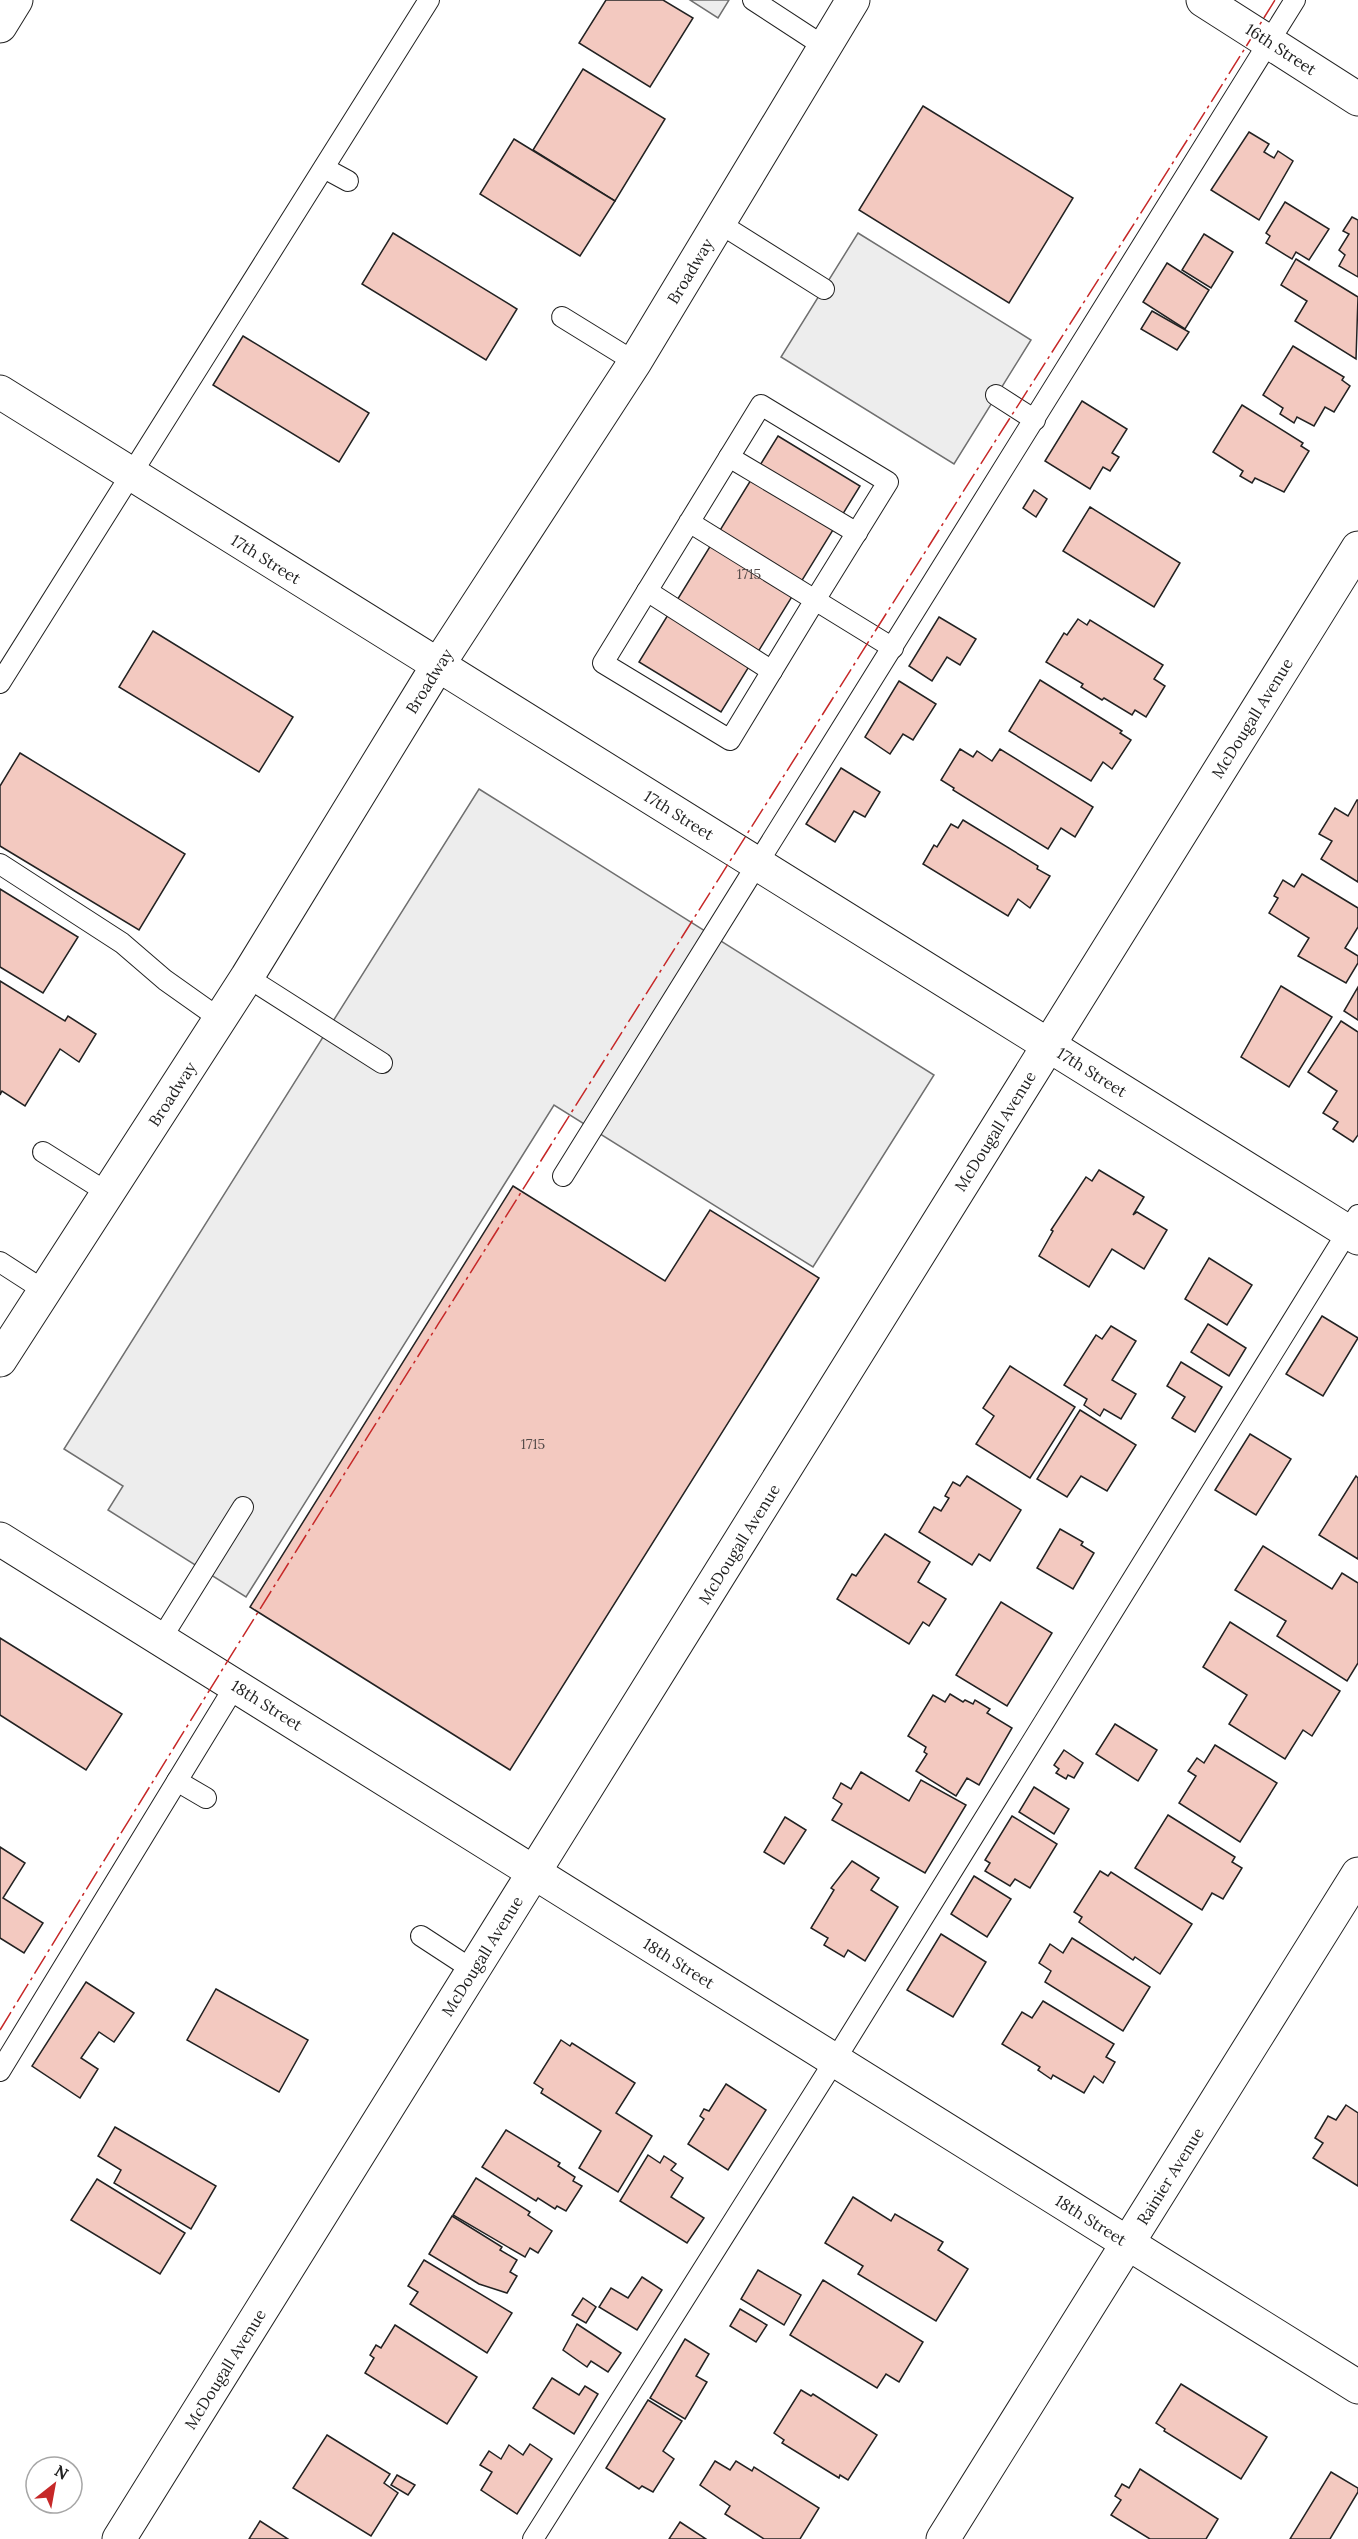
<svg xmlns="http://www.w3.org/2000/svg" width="1358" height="2539" font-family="Lora,serif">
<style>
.parking{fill:#ededed;stroke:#6f6f6f;stroke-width:1.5}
.building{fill:#f3c9c0;stroke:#222;stroke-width:1.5}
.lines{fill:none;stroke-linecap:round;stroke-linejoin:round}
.service-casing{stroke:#222;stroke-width:22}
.minor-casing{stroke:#222;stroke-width:35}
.tertiary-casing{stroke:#222;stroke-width:35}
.primary-casing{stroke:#222;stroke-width:35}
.service{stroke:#fff;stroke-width:20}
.minor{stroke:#fff;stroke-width:33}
.tertiary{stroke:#fff;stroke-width:33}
.primary{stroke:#fff;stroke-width:33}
.power{stroke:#c62828;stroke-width:1.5;stroke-dasharray:21 4.5 3 4.5;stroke-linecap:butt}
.labels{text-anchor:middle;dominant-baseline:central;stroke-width:4.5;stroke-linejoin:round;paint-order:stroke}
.number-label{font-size:14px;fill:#564c4a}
.street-label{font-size:16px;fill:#222;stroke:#fff}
</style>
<rect width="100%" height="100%" fill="#fff"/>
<g class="parking">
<path d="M690 0H729L718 18Z"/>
<path d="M858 233 1031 340 954 464 781 357Z"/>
<path d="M479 789 934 1075 813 1267 554 1105 246 1597 108 1510 123 1486 64 1449Z"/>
</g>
<g class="building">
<path d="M606 0H663L693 18 650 87 579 43Z"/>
<path d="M583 69 665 119 615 201 533 150Z"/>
<path d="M923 106 1073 198 1009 303 859 210Z"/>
<path d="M1249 132 1269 144 1264 152 1274 158 1278 151 1293 161 1259 220 1211 190Z"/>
<path d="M514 139 615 201 580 256 480 194Z"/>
<path d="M1285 202 1329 229 1309 260 1296 252 1292 259 1266 243 1270 236 1266 233Z"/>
<path d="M1352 217 1358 220V277L1339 266 1345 255 1339 250 1349 234 1343 231Z"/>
<path d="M393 233 517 309 486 360 362 284Z"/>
<path d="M1204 234 1233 252 1211 288 1182 270Z"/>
<path d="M1296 259 1358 297 1356 359 1295 321 1307 301 1281 285Z"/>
<path d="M1167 263 1209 290 1185 329 1143 302Z"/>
<path d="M1152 311 1189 332 1177 350 1141 329Z"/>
<path d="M243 336 369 413 339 462 213 385Z"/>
<path d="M1293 346 1344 377 1342 380 1350 386 1334 412 1325 407 1314 426 1297 417 1294 423 1280 414 1283 408 1263 395Z"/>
<path d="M1082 401 1127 429 1112 453 1119 457 1110 471 1103 467 1090 489 1045 461Z"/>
<path d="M1242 405 1303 443 1301 446 1309 451 1284 492 1255 478 1252 483 1240 476 1243 471 1213 452Z"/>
<path d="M778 436 860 486 721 712 639 662Z"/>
<path d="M1034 490 1047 499 1036 517 1023 508Z"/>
<path d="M1090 507 1180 563 1154 607 1063 551Z"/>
<path d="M939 617 976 639 960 665 947 657 932 681 909 666Z"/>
<path d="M1078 619 1087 625 1090 620 1163 665 1154 679 1165 686 1146 717 1135 710 1132 715 1104 698 1102 700 1081 687 1083 684 1046 662 1064 633 1067 635Z"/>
<path d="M153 631 293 717 259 772 119 687Z"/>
<path d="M1040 680 1122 731 1120 733 1131 740 1112 769 1103 762 1091 781 1009 731Z"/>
<path d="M899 681 936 704 913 740 903 734 890 754 865 737Z"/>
<path d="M960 749 973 757 977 751 992 761 1000 749 1093 807 1075 837 1061 828 1048 849 953 790 954 788 941 780Z"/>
<path d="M20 753 185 854 139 930 0 846V786Z"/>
<path d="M841 768 880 792 865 817 854 811 835 842 806 824Z"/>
<path d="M1357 800H1358V882L1321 859 1332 841 1319 834 1335 808 1348 816Z"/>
<path d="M963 820 1038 866 1037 869 1050 876 1030 908 1018 899 1008 916 923 864 934 845 937 847 951 824 958 828Z"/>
<path d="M1302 874 1358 908V927L1345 948 1358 956V963L1346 983 1298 956 1309 938 1269 913 1278 898 1274 896 1283 880 1294 887Z"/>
<path d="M0 889 78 937 43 993 0 967Z"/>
<path d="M0 981 65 1021 68 1016 96 1034 79 1062 60 1049 25 1106 2 1091 0 1095Z"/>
<path d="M1281 986 1332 1017 1289 1087 1241 1057Z"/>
<path d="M1358 987V1020L1344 1011Z"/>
<path d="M1341 1021 1358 1032V1135L1353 1142 1333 1129 1338 1122 1323 1113 1337 1091 1308 1072Z"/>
<path d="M1099 1170 1144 1197 1133 1215 1137 1212 1167 1230 1144 1269 1112 1249 1089 1287 1039 1256 1053 1231 1051 1230 1086 1177 1092 1181Z"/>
<path d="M513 1186 665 1281 710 1210 819 1278 510 1770 250 1607Z"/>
<path d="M1209 1258 1252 1285 1227 1325 1185 1299Z"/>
<path d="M1322 1316 1358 1338 1323 1396 1286 1374Z"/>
<path d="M1208 1324 1246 1348 1229 1376 1191 1352Z"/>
<path d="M1111 1326 1136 1341 1112 1380 1136 1394 1121 1419 1104 1409 1100 1416 1084 1405 1087 1399 1064 1385 1096 1335 1102 1339Z"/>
<path d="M1181 1362 1222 1387 1195 1432 1172 1418 1185 1397 1167 1386Z"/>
<path d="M1010 1366 1075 1407 1030 1478 976 1444 994 1416 983 1408Z"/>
<path d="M1080 1410 1136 1445 1107 1491 1081 1476 1067 1497 1037 1479Z"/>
<path d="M1250 1434 1291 1459 1256 1515 1215 1490Z"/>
<path d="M967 1476 1021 1510 990 1561 979 1554 972 1565 919 1532 934 1507 941 1511 949 1498 945 1496 953 1482 960 1486Z"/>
<path d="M1356 1476 1358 1478V1559L1319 1535Z"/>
<path d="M1060 1529 1083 1542 1081 1545 1094 1553 1073 1589 1037 1568Z"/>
<path d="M885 1534 930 1562 918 1582 946 1599 929 1626 923 1622 909 1644 837 1599 852 1574 856 1576Z"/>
<path d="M1263 1546 1332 1589 1342 1573 1358 1583V1663L1347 1681 1277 1636 1286 1621 1235 1590Z"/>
<path d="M1001 1602 1052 1633 1007 1706 956 1675Z"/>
<path d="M1230 1622 1340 1691 1312 1736 1303 1730 1285 1759 1229 1724 1247 1695 1203 1667Z"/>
<path d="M0 1638 122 1714 86 1770 0 1715Z"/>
<path d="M950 1694 963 1702 965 1700 973 1704 975 1700 990 1709 987 1713 1012 1728 979 1785 967 1778 956 1796 916 1771 927 1754 924 1752 926 1747 908 1736 933 1695 945 1702Z"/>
<path d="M1115 1724 1157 1750 1138 1781 1096 1754Z"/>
<path d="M1215 1745 1277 1783 1240 1842 1179 1803 1196 1776 1188 1771 1197 1758 1204 1763Z"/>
<path d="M1064 1750 1083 1763 1074 1778 1068 1775 1066 1779 1056 1773 1059 1769 1054 1765Z"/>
<path d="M861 1772 909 1801 921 1780 966 1805 925 1873 832 1820 842 1804 833 1798 841 1783 851 1789Z"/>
<path d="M1034 1787 1069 1809 1054 1834 1019 1812Z"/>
<path d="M1168 1815 1235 1857 1232 1862 1242 1868 1223 1899 1212 1893 1202 1910 1135 1868Z"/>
<path d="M1012 1816 1057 1844 1030 1888 1015 1879 1010 1886 985 1871 990 1863 985 1860Z"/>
<path d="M785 1817 806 1830 784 1864 764 1852Z"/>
<path d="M0 1847 25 1863 3 1898 43 1923 24 1953 0 1938Z"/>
<path d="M852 1861 879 1878 871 1890 898 1907 865 1961 848 1950 844 1957 824 1945 828 1938 811 1928 834 1890 831 1888Z"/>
<path d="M1100 1871 1108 1876 1111 1872 1192 1924 1160 1974 1135 1957 1133 1960 1079 1922 1082 1917 1074 1912Z"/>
<path d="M974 1876 1011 1899 987 1937 951 1914Z"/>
<path d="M941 1934 986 1962 953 2017 907 1990Z"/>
<path d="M1072 1938 1150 1987 1123 2031 1045 1982 1051 1971 1039 1963 1050 1944 1063 1953Z"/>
<path d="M86 1982 134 2013 114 2042 99 2032 81 2058 98 2069 80 2098 32 2066Z"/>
<path d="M216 1989 308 2040 279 2092 187 2040Z"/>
<path d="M1043 2001 1114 2044 1106 2057 1115 2062 1103 2083 1094 2076 1084 2093 1053 2075 1051 2079 1038 2070 1040 2067 1002 2044 1022 2012 1032 2018Z"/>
<path d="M561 2040 570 2046 572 2043 635 2083 616 2113 652 2136 618 2192 579 2168 601 2131 541 2093 543 2089 534 2083Z"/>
<path d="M726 2084 766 2110 728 2170 688 2144 704 2119 700 2116 704 2109 709 2111Z"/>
<path d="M1346 2105 1358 2113V2186L1313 2158 1323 2143 1315 2138 1328 2116 1336 2120Z"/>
<path d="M115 2127 216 2186 191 2229 114 2183 121 2170 98 2156Z"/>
<path d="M506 2130 560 2163 558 2166 575 2177 573 2181 582 2186 566 2211 557 2206 555 2209 538 2198 536 2201 482 2167Z"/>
<path d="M648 2155 660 2163 664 2156 676 2164 671 2170 683 2178 671 2197 704 2218 687 2243 620 2201Z"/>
<path d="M476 2178 530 2212 528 2215 552 2231 538 2253 530 2248 525 2257 453 2215Z"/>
<path d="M97 2179 185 2233 160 2274 71 2220Z"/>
<path d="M853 2197 891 2221 895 2214 943 2242 938 2250 968 2269 936 2321 858 2274 863 2266 825 2243Z"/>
<path d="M452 2216 502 2247 500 2250 517 2260 510 2272 517 2276 507 2293 479 2284 429 2254Z"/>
<path d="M424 2260 512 2313 487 2353 410 2304 418 2292 408 2286Z"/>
<path d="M758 2270 801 2295 784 2325 741 2299Z"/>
<path d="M642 2277 662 2290 637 2330 599 2307 611 2288 628 2298Z"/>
<path d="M823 2280 923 2342 899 2382 886 2374 877 2388 790 2335Z"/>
<path d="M583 2298 596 2307 586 2323 572 2315Z"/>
<path d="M740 2309 767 2325 756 2342 730 2326Z"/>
<path d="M577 2324 621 2353 608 2372 591 2361 587 2367 563 2350Z"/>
<path d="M395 2325 477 2377 447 2424 365 2373 374 2358 370 2355 376 2345 381 2348Z"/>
<path d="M685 2339 709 2354 696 2376 707 2382 685 2419 650 2398Z"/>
<path d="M552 2378 579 2395 585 2386 598 2394 574 2434 533 2408Z"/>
<path d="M1181 2384 1267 2437 1241 2479 1164 2431 1165 2429 1156 2423Z"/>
<path d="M801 2390 811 2396 813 2394 877 2435 848 2480 840 2475 839 2478 782 2443 784 2440 774 2433Z"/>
<path d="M648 2400 682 2421 663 2451 674 2459 653 2492 642 2486 639 2489 606 2468Z"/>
<path d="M327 2435 390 2474 384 2483 398 2493 371 2536 293 2488Z"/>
<path d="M530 2444 552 2459 517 2514 481 2490 492 2472 480 2465 489 2451 501 2459 509 2445 523 2455Z"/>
<path d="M715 2461 730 2470 736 2461 752 2471 754 2467 819 2508 800 2539H764L725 2514 730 2506 700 2485Z"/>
<path d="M1140 2469 1218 2519 1206 2539H1150L1111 2515 1121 2500 1115 2496 1122 2484 1129 2488Z"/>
<path d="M1331 2472 1358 2488V2492L1330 2539H1290Z"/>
<path d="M397 2475 415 2485 408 2495 391 2485Z"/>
<path d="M260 2521 288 2539H249Z"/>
<path d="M680 2522 706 2539H669Z"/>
</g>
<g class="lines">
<g class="service-casing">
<g id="service">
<path d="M753 0 825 47"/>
<path d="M324 168 348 181"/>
<path d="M719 223 824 289"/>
<path d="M562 317 635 362"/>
<path d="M996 395 1035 420"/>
<path d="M729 457 857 533"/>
<path d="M689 522 815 600 888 482 761 405 603 663 730 740 815 600 893 648"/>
<path d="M647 591 772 671"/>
<path d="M0 683 429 0"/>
<path d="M0 864 122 943 165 980 220 1019"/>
<path d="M247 977 382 1063"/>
<path d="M43 1152 108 1193"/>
<path d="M563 1176 1295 0"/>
<path d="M0 1262 45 1291"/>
<path d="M161 1639 243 1507"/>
<path d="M177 1781 206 1798"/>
<path d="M421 1936 473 1970"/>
<path d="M0 2071 235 1686"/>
<path d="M533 2539 835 2060 1358 1215"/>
</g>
</g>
<g class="minor-casing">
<g id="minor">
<path d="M0 26 16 0"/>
<path d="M0 392 1358 1238"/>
<path d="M0 1539 1358 2387"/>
<path d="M943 2539 1358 1874"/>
</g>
</g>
<g class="tertiary-casing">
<g id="tertiary">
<path d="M1203 0 1358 99"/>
<path d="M119 2539 1358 548"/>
</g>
</g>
<g class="primary-casing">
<path id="primary" d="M0 1360 247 977 438 665 635 362 853 0"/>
</g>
<use href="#service" class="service"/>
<use href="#minor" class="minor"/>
<use href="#tertiary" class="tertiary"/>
<use href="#primary" class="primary"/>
<path class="power" d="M0 2030C304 1533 616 1042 927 549 1042 366 1161 184 1275 0"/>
</g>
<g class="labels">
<g class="number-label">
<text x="749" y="574">1715</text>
<text x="533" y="1444">1715</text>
</g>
<g class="street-label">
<text transform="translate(1281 49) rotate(33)">16th Street</text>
<text transform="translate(690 271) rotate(-59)">Broadway</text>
<text transform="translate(266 559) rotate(32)">17th Street</text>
<text transform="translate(429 681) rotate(-58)">Broadway</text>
<text transform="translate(1252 718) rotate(-58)">McDougall Avenue</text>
<text transform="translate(679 815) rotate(32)">17th Street</text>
<text transform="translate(1092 1072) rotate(32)">17th Street</text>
<text transform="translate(172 1094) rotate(-57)">Broadway</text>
<text transform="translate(995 1131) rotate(-58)">McDougall Avenue</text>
<text transform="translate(739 1544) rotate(-58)">McDougall Avenue</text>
<text transform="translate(267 1705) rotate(32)">18th Street</text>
<text transform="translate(482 1956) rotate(-58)">McDougall Avenue</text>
<text transform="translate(679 1963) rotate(32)">18th Street</text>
<text transform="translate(1170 2176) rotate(-58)">Rainier Avenue</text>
<text transform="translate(1091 2220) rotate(32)">18th Street</text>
<text transform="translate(225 2369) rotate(-58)">McDougall Avenue</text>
</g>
</g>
<g transform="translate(54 2485) rotate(31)"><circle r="28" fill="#ffffff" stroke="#a7a7a7" stroke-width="1.5"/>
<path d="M0-4.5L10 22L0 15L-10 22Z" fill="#c62828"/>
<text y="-9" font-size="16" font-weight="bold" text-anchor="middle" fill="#222222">N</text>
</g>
</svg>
